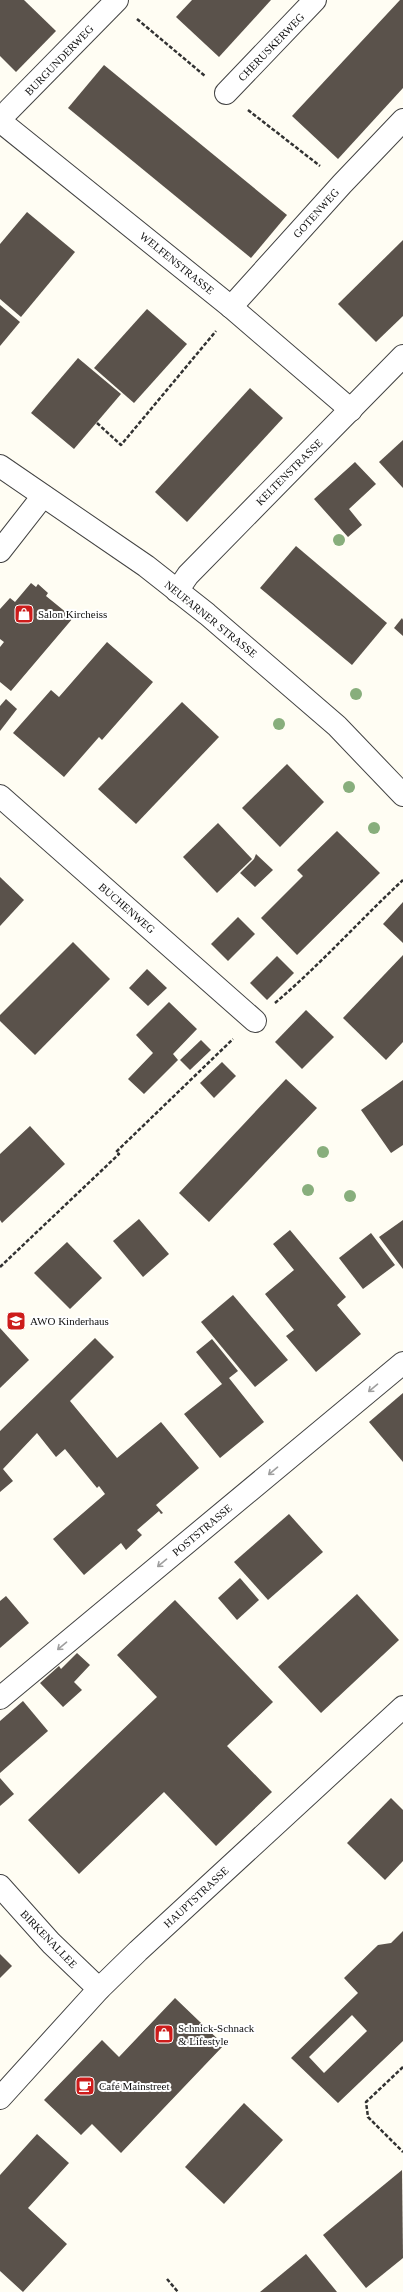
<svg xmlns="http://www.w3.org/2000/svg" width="403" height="2292" font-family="'Times New Roman',serif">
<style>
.building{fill:#5a524b;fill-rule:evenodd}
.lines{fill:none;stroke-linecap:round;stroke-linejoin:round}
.minor-casing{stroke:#434343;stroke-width:24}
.path{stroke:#323232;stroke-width:2.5;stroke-dasharray:4 2;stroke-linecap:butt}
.minor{stroke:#fff;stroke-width:22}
.tree{fill:#88ae7c}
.oneway{stroke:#9f9f9f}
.labels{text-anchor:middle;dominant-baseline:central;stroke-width:4;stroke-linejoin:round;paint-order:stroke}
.street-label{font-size:11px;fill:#101010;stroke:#fff}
.poi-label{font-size:11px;fill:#101010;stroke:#fff;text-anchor:start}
</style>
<rect width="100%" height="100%" fill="#fffdf3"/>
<g class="building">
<path d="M0 0H24L56 31 16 72 0 56Z"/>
<path d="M192 0H271L219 57 176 17Z"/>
<path d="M400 0H403V88L338 159 292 116Z"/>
<path d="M104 65 287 215 251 258 68 108Z"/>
<path d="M27 212 75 252 21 317 0 299V244Z"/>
<path d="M403 240V316L376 342 338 304Z"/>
<path d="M0 305 20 322 0 346Z"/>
<path d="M147 309 187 344 134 403 94 368Z"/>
<path d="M78 358 121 394 74 449 31 413Z"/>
<path d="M250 388 283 418 187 522 155 492Z"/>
<path d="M403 440V488L379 462Z"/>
<path d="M355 462 376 484 349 509 362 525 348 537 314 499Z"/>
<path d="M296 546 387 623 352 665 260 588Z"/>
<path d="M31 583 36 587 38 584 48 593 46 596 73 618 11 691 0 682V647L4 642 0 639V609L10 598 15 602Z"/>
<path d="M402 618 403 620V636L394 628Z"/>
<path d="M107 642 153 682 102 740 99 737 64 777 13 733 51 690 59 697Z"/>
<path d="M6 699 17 709 0 731V706Z"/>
<path d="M182 702 219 737 136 824 98 789Z"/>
<path d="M287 764 324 802 280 847 242 808Z"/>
<path d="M218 823 252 859 217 893 183 857Z"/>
<path d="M337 831 380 873 297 955 261 918 303 876 297 870Z"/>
<path d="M256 854 273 870 255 887 240 873 254 859Z"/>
<path d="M0 877 24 900 0 926Z"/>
<path d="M403 902V943L383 924Z"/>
<path d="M238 917 255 934 228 961 211 944Z"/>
<path d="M73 942 110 979 35 1055 0 1021V1015Z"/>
<path d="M403 955V1042L386 1060 343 1018Z"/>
<path d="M277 956 294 973 267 1000 250 983Z"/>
<path d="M147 969 167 988 148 1006 129 988Z"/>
<path d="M169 1002 197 1029 173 1054 178 1060 144 1094 128 1079 153 1053 136 1035Z"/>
<path d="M306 1010 334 1037 302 1069 275 1042Z"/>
<path d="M201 1040 211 1050 190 1070 180 1060Z"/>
<path d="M222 1062 236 1076 214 1098 200 1083Z"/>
<path d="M286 1079 317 1108 209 1222 179 1193Z"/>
<path d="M403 1080V1145L391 1153 361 1110Z"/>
<path d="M30 1126 65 1164 2 1223 0 1220V1154Z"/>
<path d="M139 1219 169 1254 143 1277 113 1241Z"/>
<path d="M403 1220V1269L379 1237Z"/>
<path d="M290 1230 346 1297 337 1305 361 1334 316 1372 286 1336 294 1330 265 1294 294 1270 273 1244Z"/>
<path d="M371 1233 395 1265 363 1289 339 1258Z"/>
<path d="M67 1242 102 1278 70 1309 34 1273Z"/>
<path d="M233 1295 288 1360 255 1387 201 1322Z"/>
<path d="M0 1328 29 1360 0 1388Z"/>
<path d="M95 1338 114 1357 70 1401 117 1458 161 1422 199 1468 156 1505 163 1513 161 1514 159 1511 137 1530 142 1535 126 1550 121 1543 84 1575 53 1539 105 1494 99 1486 97 1488 65 1449 56 1457 37 1433 3 1469 13 1481 0 1492V1431Z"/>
<path d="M212 1339 238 1371 229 1378 264 1422 220 1458 184 1414 222 1384 196 1352Z"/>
<path d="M403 1393V1462L369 1422Z"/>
<path d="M289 1514 323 1552 268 1600 234 1562Z"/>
<path d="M240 1578 259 1600 237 1620 218 1598Z"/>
<path d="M357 1594 399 1640 321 1713 278 1667Z"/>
<path d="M6 1596 29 1623 0 1648V1601Z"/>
<path d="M175 1600 273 1702 227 1746 272 1792 216 1846 164 1792 79 1874 28 1820 157 1697 117 1655Z"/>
<path d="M77 1653 90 1665 74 1682 82 1690 63 1707 40 1683 59 1666 61 1669Z"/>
<path d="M23 1701 48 1731 0 1773V1721Z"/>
<path d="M0 1778 14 1794 0 1806Z"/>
<path d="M391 1798 403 1810V1861L385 1880 347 1843Z"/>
<path d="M403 1931V2041L338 2103 291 2058 358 1993 344 1978 378 1945 391 1943ZM352 2015 367 2031 324 2073 309 2057Z"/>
<path d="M0 1954 12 1966 0 1978Z"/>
<path d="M175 1998 224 2045 121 2153 92 2124 81 2135 44 2100 102 2040 119 2057Z"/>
<path d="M244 2103 283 2140 224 2204 185 2167Z"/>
<path d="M37 2134 69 2163 28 2208 67 2244 23 2292 0 2271V2175Z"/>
<path d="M402 2170 403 2258 366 2288 323 2235Z"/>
<path d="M306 2254 337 2292H260Z"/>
</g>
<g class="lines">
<g class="minor-casing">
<g id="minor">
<path d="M226 93 315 0"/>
<path d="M0 119 117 0"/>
<path d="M0 121 231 307 351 410"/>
<path d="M231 307 342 184 403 120"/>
<path d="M0 466 146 566 207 614 337 726 403 795"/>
<path d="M0 551 43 496"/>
<path d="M177 591 188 575 403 356"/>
<path d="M0 796 255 1021"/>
<path d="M0 1698 403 1363"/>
<path d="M0 1886 51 1943 99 1989"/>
<path d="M0 2098 99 1989 138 1951 403 1707"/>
</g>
</g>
<g class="path">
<path d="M137 19 205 76"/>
<path d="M248 110 320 166"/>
<path d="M97 423 121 445 216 331"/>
<path d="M275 1003C320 965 360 920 403 880"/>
<path d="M0 1267 119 1154 116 1152 233 1039"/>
<path d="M403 2067 366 2102 368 2117 403 2152"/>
<path d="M167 2279 178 2292"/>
</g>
<use href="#minor" class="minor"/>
</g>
<g class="tree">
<circle cx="339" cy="540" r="6"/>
<circle cx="356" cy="694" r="6"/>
<circle cx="279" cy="724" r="6"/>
<circle cx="349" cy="787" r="6"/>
<circle cx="374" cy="828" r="6"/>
<circle cx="323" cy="1152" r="6"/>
<circle cx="308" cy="1190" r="6"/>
<circle cx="350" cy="1196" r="6"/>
</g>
<defs><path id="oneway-shaft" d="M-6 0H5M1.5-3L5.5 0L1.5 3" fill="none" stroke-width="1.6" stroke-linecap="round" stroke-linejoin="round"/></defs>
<g class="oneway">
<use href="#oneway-shaft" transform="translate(373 1388) rotate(140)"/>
<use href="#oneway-shaft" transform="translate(273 1471) rotate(140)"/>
<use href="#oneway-shaft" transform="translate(162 1563) rotate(140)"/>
<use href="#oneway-shaft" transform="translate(62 1646) rotate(140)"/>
</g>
<defs>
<g id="shop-square" transform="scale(1)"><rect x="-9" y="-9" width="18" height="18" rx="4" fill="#cd1c1b" stroke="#fff"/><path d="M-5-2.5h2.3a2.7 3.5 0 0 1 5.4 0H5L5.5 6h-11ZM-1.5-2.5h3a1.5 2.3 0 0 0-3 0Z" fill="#fff"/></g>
<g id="school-square" transform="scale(1)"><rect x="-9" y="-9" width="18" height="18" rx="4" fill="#cd1c1b" stroke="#fff"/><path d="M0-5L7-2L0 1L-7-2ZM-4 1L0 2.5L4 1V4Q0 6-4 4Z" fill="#fff"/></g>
<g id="cafe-square" transform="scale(1)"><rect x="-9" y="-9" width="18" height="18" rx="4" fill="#cd1c1b" stroke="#fff"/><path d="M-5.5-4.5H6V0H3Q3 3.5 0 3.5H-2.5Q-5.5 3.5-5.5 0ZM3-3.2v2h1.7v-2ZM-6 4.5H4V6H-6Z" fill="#fff"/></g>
</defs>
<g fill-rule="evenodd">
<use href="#shop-square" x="24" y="614"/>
<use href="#school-square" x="16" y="1321"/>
<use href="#shop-square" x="164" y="2034"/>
<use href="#cafe-square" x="85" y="2086"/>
</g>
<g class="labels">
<g class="street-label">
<text transform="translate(271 47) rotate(-46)">CHERUSKERWEG</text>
<text transform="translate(59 60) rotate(-46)">BURGUNDERWEG</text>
<text transform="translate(316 213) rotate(-48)">GOTENWEG</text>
<text transform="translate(177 263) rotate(39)">WELFENSTRASSE</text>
<text transform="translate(289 472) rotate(-45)">KELTENSTRASSE</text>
<text transform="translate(211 619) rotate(39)">NEUFARNER STRASSE</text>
<text transform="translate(127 908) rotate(41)">BUCHENWEG</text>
<text transform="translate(202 1530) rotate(-40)">POSTSTRASSE</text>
<text transform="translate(196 1897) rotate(-43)">HAUPTSTRASSE</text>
<text transform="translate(49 1939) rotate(46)">BIRKENALLEE</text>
</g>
<g class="poi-label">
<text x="38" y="614">Salon Kircheiss</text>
<text x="30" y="1321">AWO Kinderhaus</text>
<text x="178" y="2028">Schnick-Schnack<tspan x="178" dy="13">&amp; Lifestyle</tspan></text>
<text x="99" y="2086">Café Mainstreet</text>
</g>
</g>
</svg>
